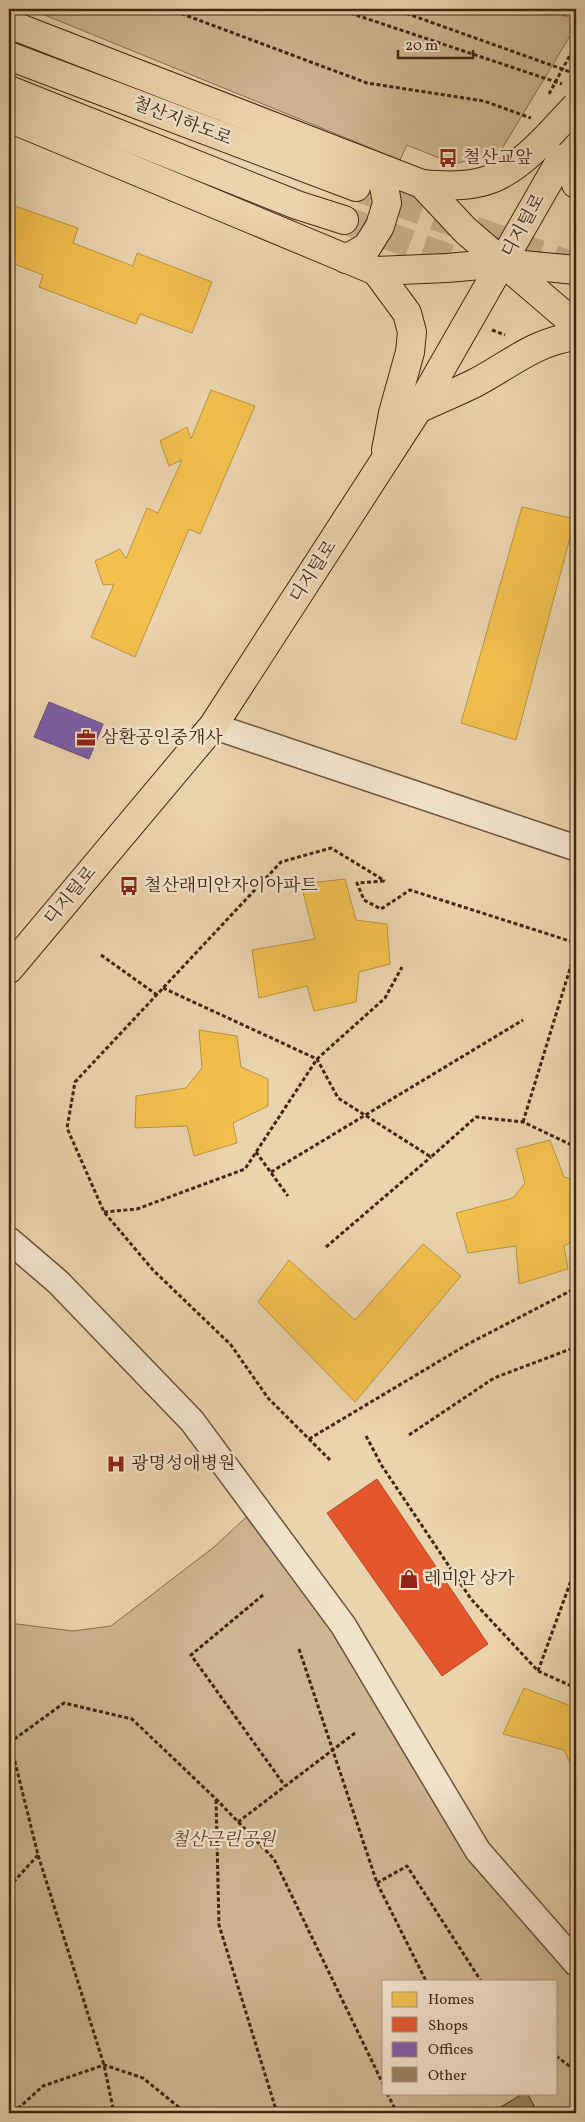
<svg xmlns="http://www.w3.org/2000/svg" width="585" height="2122" font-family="Vollkorn,'Noto Serif KR',serif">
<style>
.green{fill:#cdb692;stroke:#866e52;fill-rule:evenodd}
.homes{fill:#f2c14e;stroke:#bd923c}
.shops{fill:#e4572e;stroke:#b34825}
.offices{fill:#7b5ea7;stroke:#694d7a}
.building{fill:#988062;stroke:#402611}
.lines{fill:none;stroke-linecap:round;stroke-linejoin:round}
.major-tunnel{stroke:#c8b18e;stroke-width:28;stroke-dasharray:28 14;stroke-linecap:butt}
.minor-casing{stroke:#6a5238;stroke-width:28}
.major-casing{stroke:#402611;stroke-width:30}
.path{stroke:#402611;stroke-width:3;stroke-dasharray:4 2.5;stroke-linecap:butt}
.minor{stroke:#f1e3ca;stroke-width:25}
.major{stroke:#ead4ad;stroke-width:28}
.major-bridge-casing{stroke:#402611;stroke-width:30;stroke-linecap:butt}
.path-bridge{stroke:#402611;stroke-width:3;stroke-dasharray:4 2.5;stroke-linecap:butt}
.major-bridge{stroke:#ead4ad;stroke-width:28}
.labels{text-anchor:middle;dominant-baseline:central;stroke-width:5;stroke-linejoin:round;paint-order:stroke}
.street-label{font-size:18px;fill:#402611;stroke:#f1e3ca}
.poi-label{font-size:18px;fill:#402611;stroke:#f1e3ca;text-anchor:start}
.park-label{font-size:18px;font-style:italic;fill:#5c432b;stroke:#f1e3ca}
</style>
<rect width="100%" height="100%" fill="#ead4ad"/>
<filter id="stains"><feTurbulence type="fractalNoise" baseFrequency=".004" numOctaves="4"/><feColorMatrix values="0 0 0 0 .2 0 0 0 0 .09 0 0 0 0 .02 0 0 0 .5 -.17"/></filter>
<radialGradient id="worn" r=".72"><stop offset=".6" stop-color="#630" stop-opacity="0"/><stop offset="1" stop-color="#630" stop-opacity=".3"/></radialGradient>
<g class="green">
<path d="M30 9H546L576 20V26L500 152 454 164 407 145 400 160Z"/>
<path d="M256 1508 478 1851 576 1963V2113H9V1623L73 1631 111 1626 214 1547ZM384 1981H556V2093H384Z"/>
</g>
<g class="homes">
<path d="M9 204 78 228 73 243 133 266 137 253 212 282 192 333 140 314 136 324 39 287 43 275 9 262Z"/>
<path d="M211 390 255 406 200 534 189 529 135 657 91 637 114 584 103 585 95 561 120 549 126 559 147 508 158 513 182 460 169 466 160 441 187 427 191 439Z"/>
<path d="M522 507 575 519 516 740 461 723Z"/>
<path d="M345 879 356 920 387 924 390 964 359 972 356 1002 314 1011 307 986 259 998 252 950 315 939 301 884Z"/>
<path d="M199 1030 237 1036 241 1067 268 1079V1106L233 1123 237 1143 194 1156 187 1126 135 1128 136 1096 186 1088 202 1068Z"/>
<path d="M550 1140 564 1177 576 1180V1240L564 1246 568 1269 519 1284 516 1246 468 1253 456 1213 513 1198 525 1183 516 1149Z"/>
<path d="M423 1244 461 1276 355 1402 258 1302 289 1260 355 1320Z"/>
<path d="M524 1688 576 1708V1776L564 1750 503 1734Z"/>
</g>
<path class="shops" d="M377 1479 488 1644 442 1676 327 1513Z"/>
<path class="offices" d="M49 702 103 724 89 759 34 737Z"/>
<path class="building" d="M524 2093H527L538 2113H491Z"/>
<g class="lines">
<g class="major-tunnel">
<path d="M356 187 573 266"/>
<path d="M344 220 474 267"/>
</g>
<g class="minor-casing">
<g id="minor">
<path d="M213 726 576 848"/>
<path d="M9 1240 58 1282 192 1421 343 1625 478 1851 576 1963"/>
</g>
</g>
<g class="major-casing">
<g id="major">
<path d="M9 24 422 184C485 190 506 179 549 135"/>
<path d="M9 56 356 187"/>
<path d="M9 90 297 205 344 220"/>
<path d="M9 118 376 271 447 268 503 263 576 270"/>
<path d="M571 142 573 173 576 184"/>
<path d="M422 184 466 231 576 325"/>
<path d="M346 259 367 247 380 226 387 203 384 186 373 166"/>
<path d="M376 271 407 313 412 332 410 352 393 413 386 450"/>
<path d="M418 409C437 400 457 392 475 383 511 364 534 342 576 336"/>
<path d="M9 969 213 726 418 409 571 142"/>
</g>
</g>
<g class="path">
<path d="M169 9 367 83 484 101 531 118"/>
<path d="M338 9 562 84"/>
<path d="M394 9 576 74"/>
<path d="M571 245 576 237"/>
<path d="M492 330 505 335"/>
<path d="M384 881 357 883 364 900 381 909 410 890 576 943"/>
<path d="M101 955 157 995"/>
<path d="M163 988 317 1059 338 1098 431 1157 476 1117 523 1122 576 1147"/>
<path d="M523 1122 576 949"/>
<path d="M256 1152 288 1196"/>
<path d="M271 1172 523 1020"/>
<path d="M104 1212 137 1209 245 1169 317 1059 385 998 402 967"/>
<path d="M326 1247 431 1157"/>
<path d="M409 1435 494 1378 576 1347"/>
<path d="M366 1436 382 1466 471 1599 538 1671 576 1688"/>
<path d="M309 1439 468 1344 576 1288"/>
<path d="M330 1460 268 1398 231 1345 153 1270 104 1212 67 1128 75 1082 281 862 331 848 385 881"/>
<path d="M263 1595 191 1655 285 1786"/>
<path d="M299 1649 377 1883 426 1981"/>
<path d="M538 1671 576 1567"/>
<path d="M10 1742 38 1855 104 2065 114 2113"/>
<path d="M9 1743 64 1703 132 1719 216 1799 274 1859 384 2086"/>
<path d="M216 1800 219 1925 277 2113"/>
<path d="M238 1822 355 1733"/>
<path d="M377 1883 407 1866 481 1981"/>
<path d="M9 1887 38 1855"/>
<path d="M556 2056 576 2071"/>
<path d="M387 2093 397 2113"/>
<path d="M13 2113 43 2086 104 2065 143 2078 186 2113"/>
</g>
<use href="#minor" class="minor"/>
<use href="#major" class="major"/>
<g class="major-bridge-casing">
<path id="major-bridge" d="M549 135 576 106"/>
</g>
<path class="path-bridge" d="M549 94 576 44"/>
<use href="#major-bridge" class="major-bridge"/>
</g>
<defs>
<g id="bus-bare" transform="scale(1.5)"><path d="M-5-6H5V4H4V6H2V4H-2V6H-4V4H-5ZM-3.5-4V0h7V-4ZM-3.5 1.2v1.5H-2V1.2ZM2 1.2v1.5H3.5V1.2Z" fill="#8f2418" stroke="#f1e3ca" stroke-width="2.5" paint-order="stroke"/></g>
<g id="office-bare" transform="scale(1.5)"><path d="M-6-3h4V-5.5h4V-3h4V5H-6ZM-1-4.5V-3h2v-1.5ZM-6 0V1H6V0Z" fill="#8f2418" stroke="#f1e3ca" stroke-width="2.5" paint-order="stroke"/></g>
<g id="hospital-bare" transform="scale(1.5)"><path d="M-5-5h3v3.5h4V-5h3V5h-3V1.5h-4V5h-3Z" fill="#8f2418" stroke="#f1e3ca" stroke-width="2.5" paint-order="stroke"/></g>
<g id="shop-bare" transform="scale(1.5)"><path d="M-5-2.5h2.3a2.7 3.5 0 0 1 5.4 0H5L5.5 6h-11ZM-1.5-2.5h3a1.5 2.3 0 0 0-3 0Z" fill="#8f2418" stroke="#f1e3ca" stroke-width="2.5" paint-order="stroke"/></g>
</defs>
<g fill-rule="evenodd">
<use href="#bus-bare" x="448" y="158"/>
<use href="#office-bare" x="86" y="738"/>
<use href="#bus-bare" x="129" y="886"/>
<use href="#hospital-bare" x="116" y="1464"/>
<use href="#shop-bare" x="409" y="1579"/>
</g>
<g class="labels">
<g class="street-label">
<text transform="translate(182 122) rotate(21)">철산지하도로</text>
<text transform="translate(524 226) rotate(-61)">디지털로</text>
<text transform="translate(314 572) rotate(-57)">디지털로</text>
<text transform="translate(71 896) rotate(-50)">디지털로</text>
</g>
<g class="poi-label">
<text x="463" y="158">철산교앞</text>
<text x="101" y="738">삼환공인중개사</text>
<text x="144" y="886">철산래미안자이아파트</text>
<text x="131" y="1464">광명성애병원</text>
<text x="424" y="1579">레미안 상가</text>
</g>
<g class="park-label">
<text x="223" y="1840">철산근린공원</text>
</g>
</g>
<rect width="585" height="2122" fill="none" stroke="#ead4ad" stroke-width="30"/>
<rect x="10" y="10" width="565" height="2102" fill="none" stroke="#402611" stroke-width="2.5"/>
<rect x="15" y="15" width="555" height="2092" fill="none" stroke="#402611"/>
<rect x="382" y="1980" width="175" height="115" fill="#f1e3ca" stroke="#aa9780"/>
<rect x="392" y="1992" width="25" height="15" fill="#f2c14e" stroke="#aa9780"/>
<text x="428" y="2004" font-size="15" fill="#402611">Homes</text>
<rect x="392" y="2017" width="25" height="15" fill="#e4572e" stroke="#aa9780"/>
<text x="428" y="2030" font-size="15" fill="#402611">Shops</text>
<rect x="392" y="2042" width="25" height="15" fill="#7b5ea7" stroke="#aa9780"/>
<text x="428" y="2054" font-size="15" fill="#402611">Offices</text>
<rect x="392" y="2067" width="25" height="15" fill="#988062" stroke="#aa9780"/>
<text x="428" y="2080" font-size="15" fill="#402611">Other</text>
<path d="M398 50v8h75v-8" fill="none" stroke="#402611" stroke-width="2.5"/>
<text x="405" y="50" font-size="15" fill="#402611" stroke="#f1e3ca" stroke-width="4" paint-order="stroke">20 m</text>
<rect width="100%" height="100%" filter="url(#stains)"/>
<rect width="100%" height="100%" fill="url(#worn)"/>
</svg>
